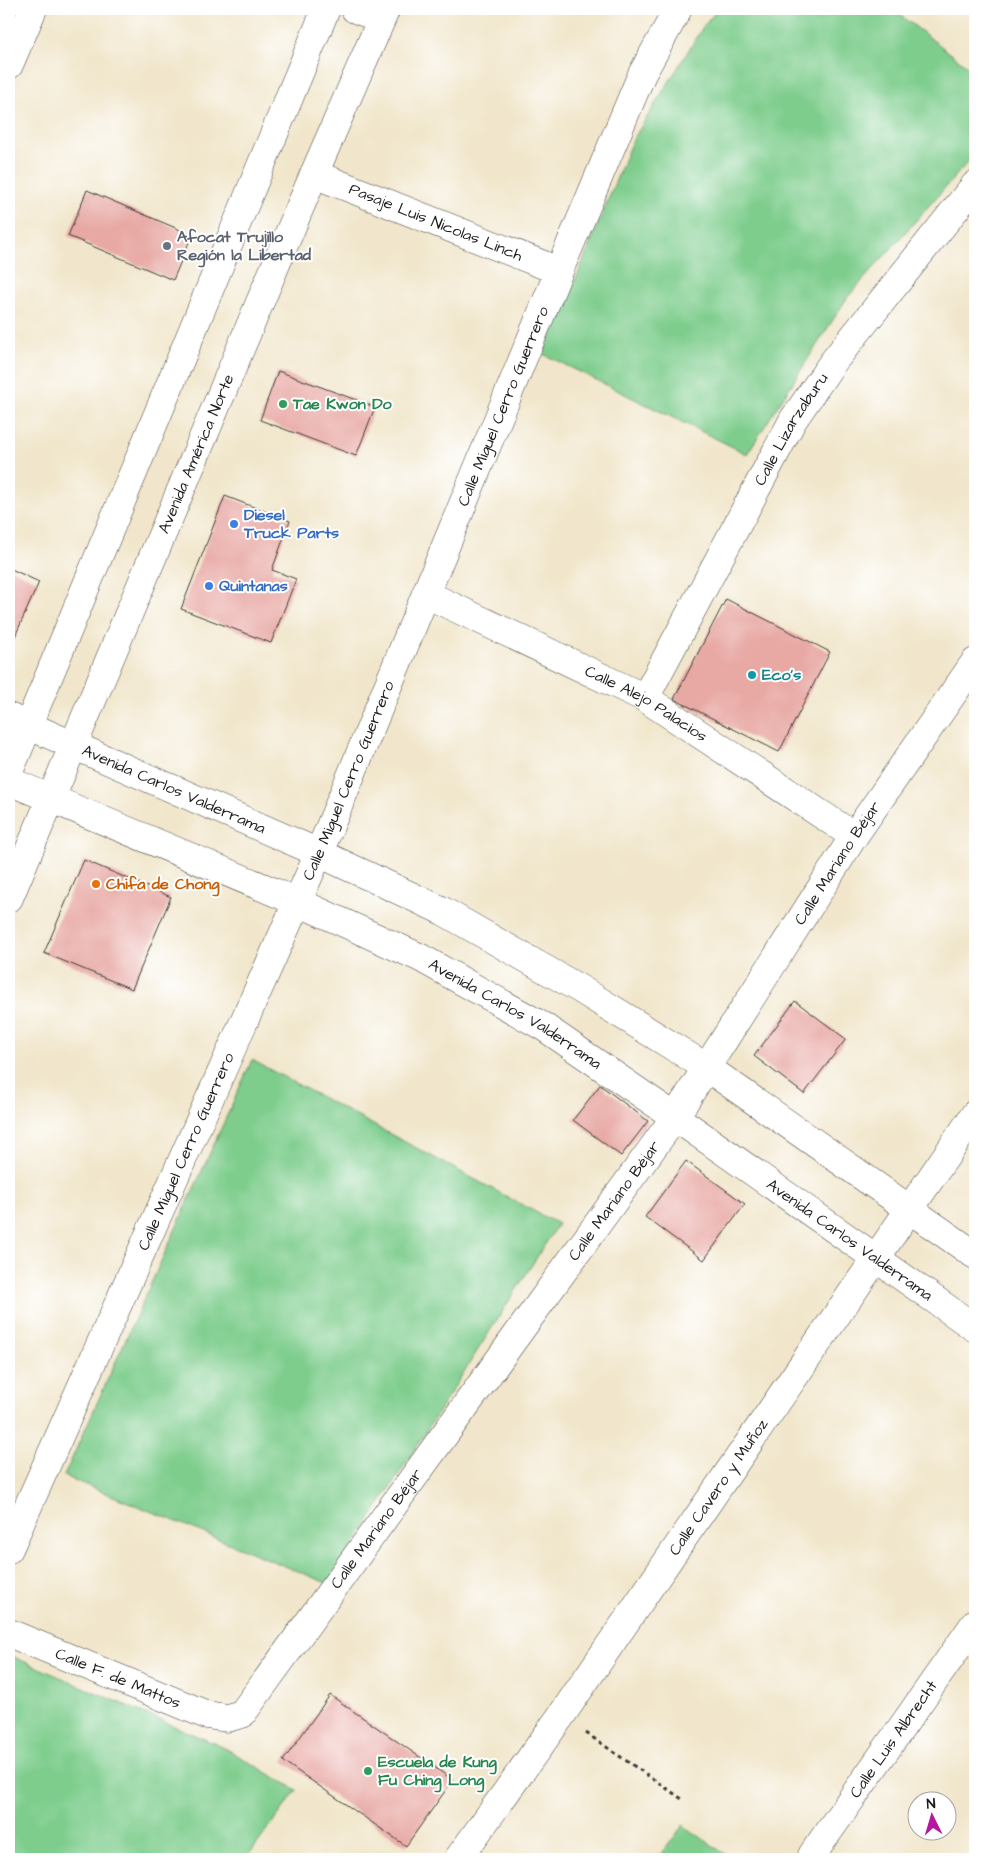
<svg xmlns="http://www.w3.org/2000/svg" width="984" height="1868" font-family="'Architects Daughter',sans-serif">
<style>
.green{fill:#7ecd8d;stroke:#4d7454}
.building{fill:#e8a9a4}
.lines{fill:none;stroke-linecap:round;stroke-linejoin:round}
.minor-casing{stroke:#3c3a36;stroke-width:29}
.major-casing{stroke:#3c3a36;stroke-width:29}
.path{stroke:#3c3a36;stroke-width:3;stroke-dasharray:4 4;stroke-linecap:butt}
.minor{stroke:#fff;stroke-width:28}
.major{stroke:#fff;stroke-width:28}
.worship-dot{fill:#6b7280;stroke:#fff;stroke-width:2}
.leisure-dot{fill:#2e9e5b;stroke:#fff;stroke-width:2}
.shop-dot{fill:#3f7fe0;stroke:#fff;stroke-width:2}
.culture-dot{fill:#0f9aa8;stroke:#fff;stroke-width:2}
.food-dot{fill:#e8710a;stroke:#fff;stroke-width:2}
.labels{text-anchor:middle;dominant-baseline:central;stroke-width:4;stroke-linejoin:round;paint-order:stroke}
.street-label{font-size:16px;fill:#1c1c1c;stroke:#fff}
.worship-label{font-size:16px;font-weight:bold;fill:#5b616d;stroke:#fff;text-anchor:start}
.leisure-label{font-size:16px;font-weight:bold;fill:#27864d;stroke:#fff;text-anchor:start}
.shop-label{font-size:16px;font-weight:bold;fill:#366cbe;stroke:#fff;text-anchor:start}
.culture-label{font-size:16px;font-weight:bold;fill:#0d838f;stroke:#fff;text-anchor:start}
.food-label{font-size:16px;font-weight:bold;fill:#c56008;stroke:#fff;text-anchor:start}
</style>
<rect width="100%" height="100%" fill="#fff"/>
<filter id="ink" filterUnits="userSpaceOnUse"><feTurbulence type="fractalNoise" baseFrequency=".02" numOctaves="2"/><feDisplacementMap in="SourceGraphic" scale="10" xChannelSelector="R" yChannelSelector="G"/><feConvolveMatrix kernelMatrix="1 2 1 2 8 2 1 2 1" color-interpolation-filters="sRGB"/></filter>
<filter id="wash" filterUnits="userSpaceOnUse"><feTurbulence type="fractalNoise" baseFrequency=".0096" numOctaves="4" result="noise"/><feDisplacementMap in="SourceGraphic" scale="20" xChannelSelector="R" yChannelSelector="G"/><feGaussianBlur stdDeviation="1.12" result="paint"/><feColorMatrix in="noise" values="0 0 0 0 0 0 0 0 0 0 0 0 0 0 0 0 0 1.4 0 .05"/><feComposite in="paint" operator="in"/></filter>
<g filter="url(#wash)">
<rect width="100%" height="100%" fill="#f1e6cb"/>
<g class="green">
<path d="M718 9H892L975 72V154L847 298 747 454 543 354 580 269 631 143 703 27Z"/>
<path d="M252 1060 558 1224 329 1584 64 1476Z"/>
<path d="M9 1655 225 1748 297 1790 246 1859H9Z"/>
<path d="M683 1825 732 1859H733H658Z"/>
</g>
<g id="blocks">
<g class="building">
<path d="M87 190 192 235 173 280 68 236Z"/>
<path d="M278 371 375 407 356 456 260 420Z"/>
<path d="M225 496 290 521 272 570 296 579 271 643 181 609Z"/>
<path d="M9 568 39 582 9 650Z"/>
<path d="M726 599 830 652 779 752 674 699Z"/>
<path d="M84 860 171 897 132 989 44 953Z"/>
<path d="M795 1001 846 1039 804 1094 754 1056Z"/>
<path d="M600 1085 648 1121 621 1156 573 1120Z"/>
<path d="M686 1161 745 1204 704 1260 645 1217Z"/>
<path d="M330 1695 453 1780 406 1846 283 1761Z"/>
</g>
</g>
</g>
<g filter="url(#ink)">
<use href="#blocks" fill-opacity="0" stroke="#3c3a36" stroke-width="1"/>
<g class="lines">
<g class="minor-casing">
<g id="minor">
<path d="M355 9 381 19"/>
<path d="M9 65 33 9"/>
<path id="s1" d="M314 174 559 271"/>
<path id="s2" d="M426 594 645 698 854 836"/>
<path id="s3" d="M645 698 793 420 833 362 975 185"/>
<path id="s4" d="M9 717 319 853 443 911 580 989 706 1067 975 1255"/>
<path id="s5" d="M9 781 298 902 421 958 544 1027 675 1117 975 1328"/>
<path id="s6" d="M9 1549 319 853 559 271 642 74 678 9"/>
<path id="s7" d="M9 1633 207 1715 227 1718 242 1714 675 1117 854 836 975 662"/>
<path id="s8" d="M458 1859 561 1716 975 1114"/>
<path id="s9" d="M817 1859 812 1855 975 1623"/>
</g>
</g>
<g class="major-casing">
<g id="major">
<path d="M9 772 326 9"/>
<path id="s10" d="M9 898 314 174 386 9"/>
</g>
</g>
<path class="path" d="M586 1733 682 1799"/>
<use href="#minor" class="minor"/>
<use href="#major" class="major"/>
</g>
</g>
<circle class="worship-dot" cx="167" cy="246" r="5"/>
<g class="leisure-dot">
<circle cx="283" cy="404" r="5"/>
<circle cx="368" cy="1771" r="5"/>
</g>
<g class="shop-dot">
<circle cx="234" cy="524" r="5"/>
<circle cx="209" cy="586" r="5"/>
</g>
<circle class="culture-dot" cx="752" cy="675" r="5"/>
<circle class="food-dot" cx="96" cy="884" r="5"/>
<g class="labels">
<g class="street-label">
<text stroke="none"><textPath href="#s1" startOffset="131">Pasaje Luis Nicolas Linch</textPath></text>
<text stroke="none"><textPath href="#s6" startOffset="1245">Calle Miguel Cerro Guerrero</textPath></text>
<text stroke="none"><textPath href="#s3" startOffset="306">Calle Lizarzaburu</textPath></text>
<text stroke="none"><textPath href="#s10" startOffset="482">Avenida América Norte</textPath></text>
<text stroke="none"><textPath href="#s2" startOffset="246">Calle Alejo Palacios</textPath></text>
<text stroke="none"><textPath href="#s6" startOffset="840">Calle Miguel Cerro Guerrero</textPath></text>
<text stroke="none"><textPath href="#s4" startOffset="180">Avenida Carlos Valderrama</textPath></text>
<text stroke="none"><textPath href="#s7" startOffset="1289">Calle Mariano Béjar</textPath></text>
<text stroke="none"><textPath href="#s5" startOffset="558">Avenida Carlos Valderrama</textPath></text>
<text stroke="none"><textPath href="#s6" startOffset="435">Calle Miguel Cerro Guerrero</textPath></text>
<text stroke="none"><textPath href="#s7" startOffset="884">Calle Mariano Béjar</textPath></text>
<text stroke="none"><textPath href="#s5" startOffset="962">Avenida Carlos Valderrama</textPath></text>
<text stroke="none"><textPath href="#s8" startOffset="454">Calle Cavero y Muñoz</textPath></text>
<text stroke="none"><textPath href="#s7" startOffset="479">Calle Mariano Béjar</textPath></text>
<text stroke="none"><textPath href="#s7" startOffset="118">Calle F. de Mattos</textPath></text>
<text stroke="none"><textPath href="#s9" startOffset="148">Calle Luis Albrecht</textPath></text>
</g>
<g class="worship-label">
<text x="177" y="237">Afocat Trujillo<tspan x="177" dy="18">Región la Libertad</tspan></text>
</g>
<g class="leisure-label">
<text x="293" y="404">Tae Kwon Do</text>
<text x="378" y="1762">Escuela de Kung<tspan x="378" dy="18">Fu Ching Long</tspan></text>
</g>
<g class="shop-label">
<text x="244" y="515">Diesel<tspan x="244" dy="18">Truck Parts</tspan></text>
<text x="219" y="586">Quintanas</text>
</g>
<g class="culture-label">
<text x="762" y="675">Eco's</text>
</g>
<g class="food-label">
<text x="106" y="884">Chifa de Chong</text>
</g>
</g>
<rect width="984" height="1868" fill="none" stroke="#fff" stroke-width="30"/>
<g transform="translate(932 1816) rotate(355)"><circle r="24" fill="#ffffff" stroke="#a4a4a4"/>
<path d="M0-4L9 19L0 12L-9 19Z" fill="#b5179e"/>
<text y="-8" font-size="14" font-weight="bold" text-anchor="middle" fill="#1c1c1c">N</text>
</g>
</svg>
